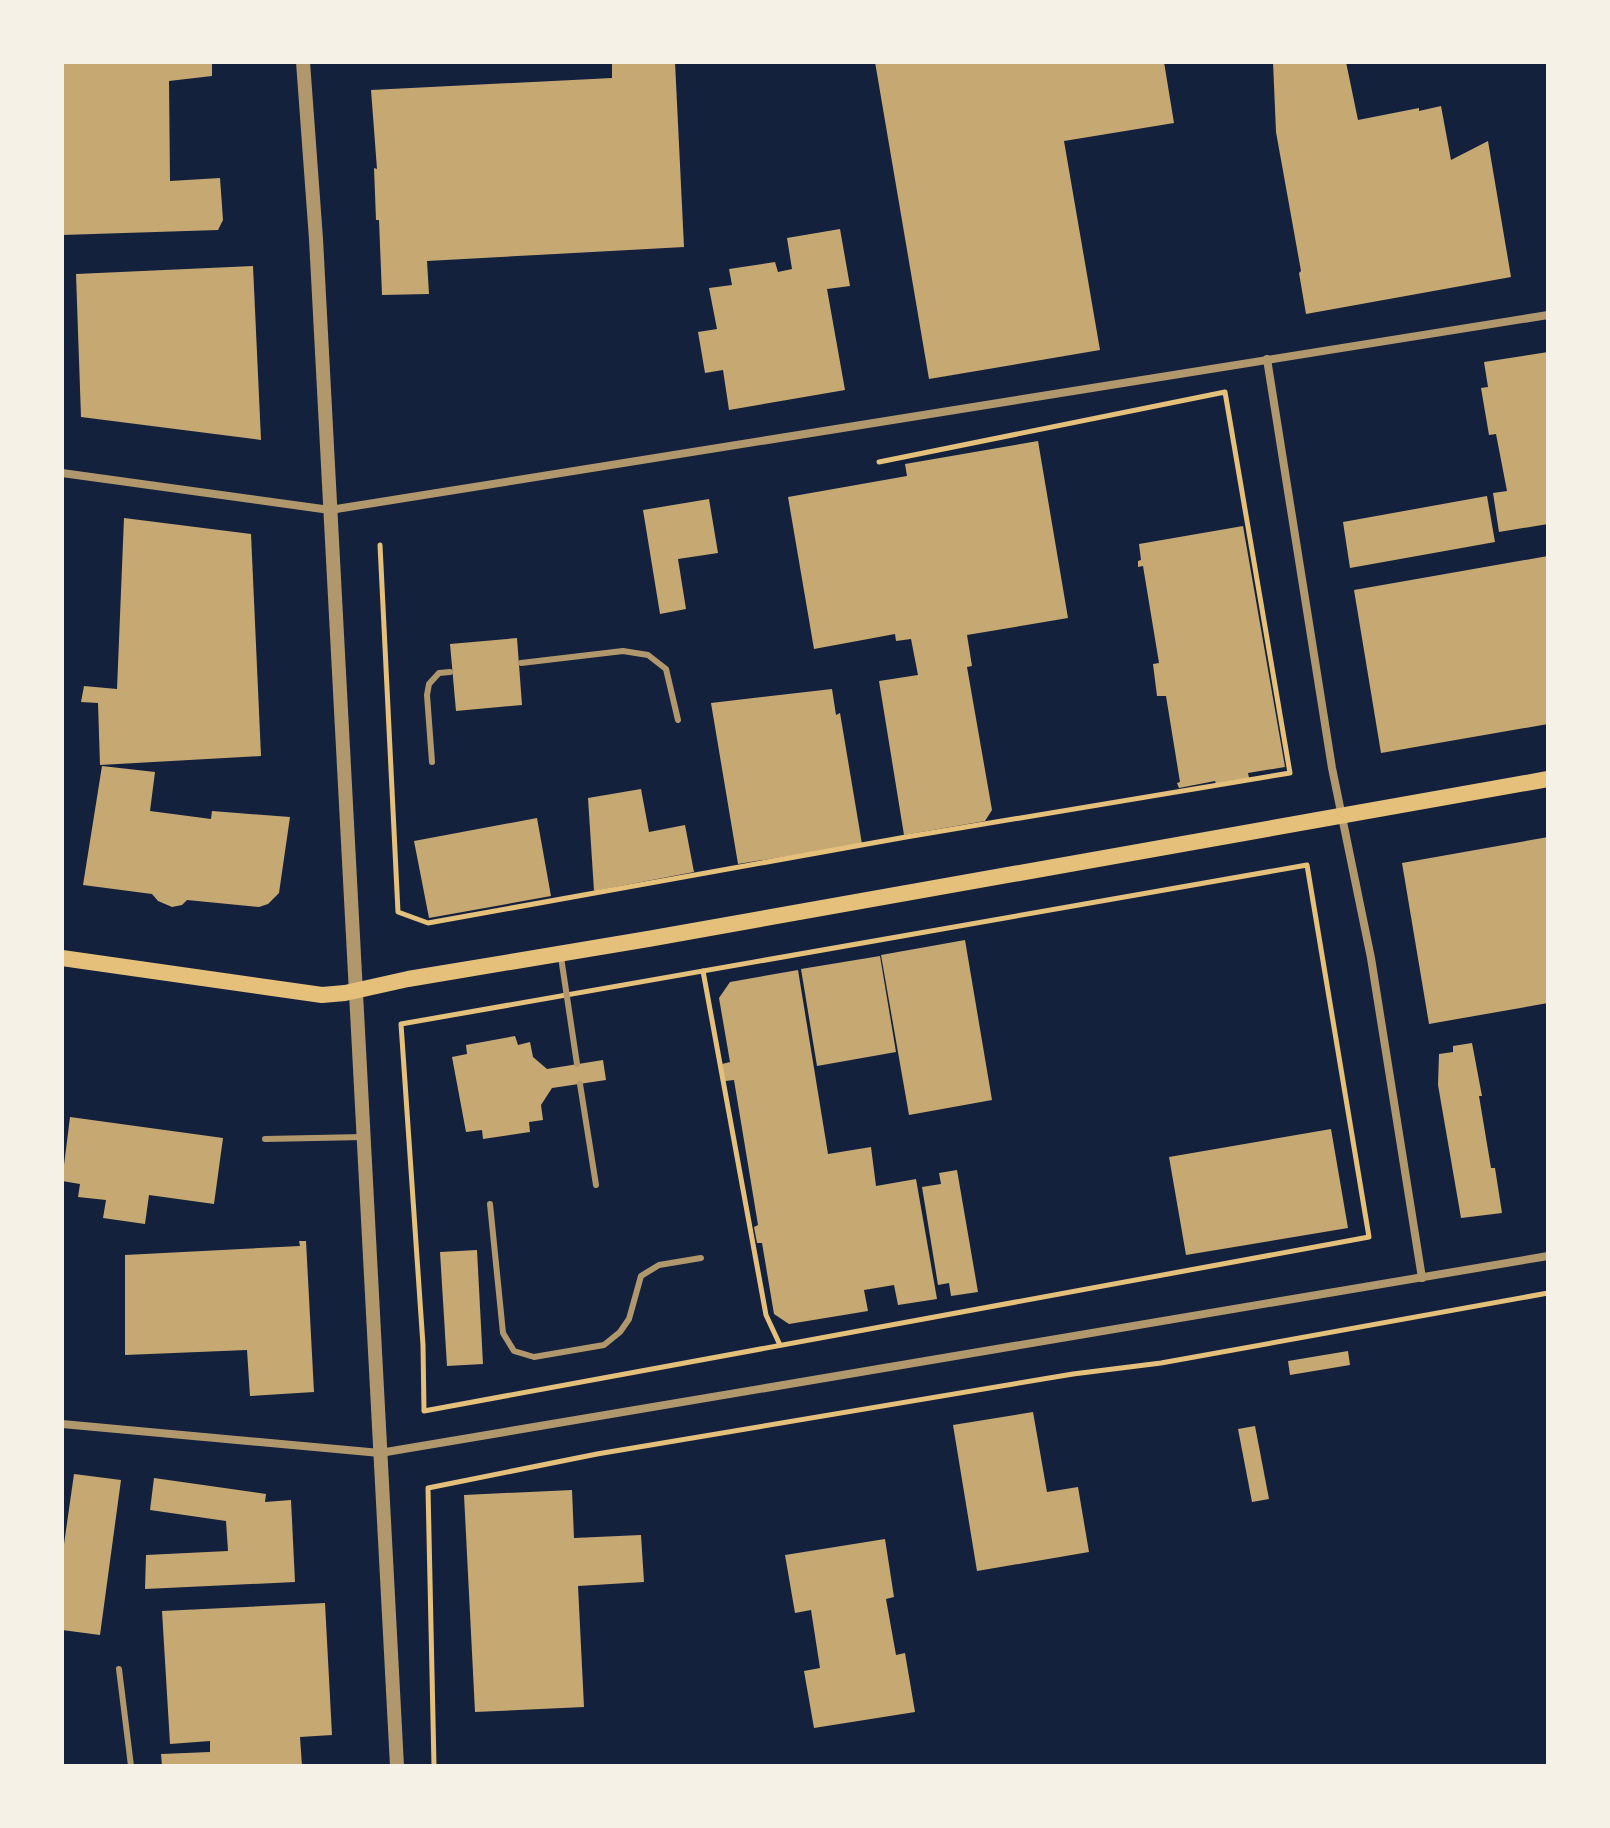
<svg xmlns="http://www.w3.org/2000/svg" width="1610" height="1828" font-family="'Space Grotesk',sans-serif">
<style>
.building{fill:#c6a872}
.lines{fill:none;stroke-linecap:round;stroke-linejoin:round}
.path{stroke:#e5c07b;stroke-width:5}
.service{stroke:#b1986c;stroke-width:6}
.minor{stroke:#b1986c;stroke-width:8}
.tertiary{stroke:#b1986c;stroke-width:14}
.secondary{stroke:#e5c07b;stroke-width:16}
</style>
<rect width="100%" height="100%" fill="#14213d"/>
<g class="building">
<path d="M62 62H212V76L169 81 170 181 220 178 223 220 218 230 62 235Z"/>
<path d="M635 62H675L684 247 427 261 429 294 382 295 379 220H376L374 168 377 169 371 90 612 78V63Z"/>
<path d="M875 62H1164L1174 123 1064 141 1100 350 929 379Z"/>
<path d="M1273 62H1346L1358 120 1419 108V111L1441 106 1451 160 1488 141 1511 277 1306 314 1299 273 1301 271 1276 132Z"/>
<path d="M840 229 850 286 827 289 845 390 729 410 723 370 705 373 698 332 717 329 709 288 732 285 729 269 775 262 778 272 792 269 787 238Z"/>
<path d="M253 266 261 440 81 417 76 274Z"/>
<path d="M1548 352V524L1499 532 1493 493 1507 491 1496 434 1489 435 1481 388 1488 387 1484 362Z"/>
<path d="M1038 441 1068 618 967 635 972 666 967 667 992 810 985 821 904 835 879 681 918 675 911 639 896 641 895 634 814 649 788 497 907 476 905 464Z"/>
<path d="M1487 496 1495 542 1350 568 1343 522Z"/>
<path d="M709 499 718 553 678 559 686 609 660 614 643 510Z"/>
<path d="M124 518 251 534 261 756 100 765 98 703 81 702 84 686 117 689Z"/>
<path d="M1243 526 1285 767 1248 773 1249 778 1216 784 1215 781 1179 788 1177 783 1180 782 1166 696H1157L1153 664 1159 663 1143 566 1138 567V561L1141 560 1139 544Z"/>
<path d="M1548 556V724L1381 753 1354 590Z"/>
<path d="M517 638 522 705 456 711 450 644Z"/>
<path d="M832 689 836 715 840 713 862 844 738 864 711 703Z"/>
<path d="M102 766 155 772 150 811 211 819 212 811 290 817 279 893 268 904 259 907 187 900 182 905 172 907 158 901 152 894 83 885Z"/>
<path d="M641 789 649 832 685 825 694 872 594 891 588 798Z"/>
<path d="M537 818 551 896 429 918 414 841Z"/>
<path d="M1548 837V1003L1429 1024 1402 863Z"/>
<path d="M965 940 992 1100 909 1115 881 955Z"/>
<path d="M880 956 896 1052 817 1066 801 969Z"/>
<path d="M798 970 828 1154 871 1147 876 1186 916 1179 937 1299 898 1305 894 1285 864 1290 868 1311 789 1324 774 1314 762 1243H757L754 1227 758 1225 734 1080 725 1081 722 1064 730 1062 719 998 730 982Z"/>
<path d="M515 1036 518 1045 530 1042 533 1057 547 1069 603 1060 606 1080 552 1088 541 1105 543 1120 529 1122 530 1132 483 1139 482 1130 466 1132 452 1057 467 1054 466 1045Z"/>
<path d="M1472 1043 1482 1096H1479L1491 1168H1495L1502 1213 1461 1218 1438 1085 1439 1054 1453 1052V1046Z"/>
<path d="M70 1117 223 1138 214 1204 149 1195 145 1224 103 1218 106 1200 78 1197 80 1184 62 1181Z"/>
<path d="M1331 1129 1348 1228 1186 1255 1169 1157Z"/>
<path d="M957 1170 978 1292 951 1296 949 1283 938 1285 922 1187 941 1184 939 1173Z"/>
<path d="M299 1241H306L314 1392 250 1396 247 1350 125 1355V1255L300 1246Z"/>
<path d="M477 1250 483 1364 447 1366 440 1252Z"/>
<path d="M1348 1351 1350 1365 1290 1375 1288 1361Z"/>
<path d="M1033 1412 1047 1492 1078 1487 1089 1552 977 1571 953 1425Z"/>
<path d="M1255 1426 1269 1499 1252 1502 1238 1429Z"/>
<path d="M74 1474 121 1480 100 1635 62 1630V1558Z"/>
<path d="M154 1478 266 1494 265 1502 291 1500 295 1582 145 1589 146 1555 228 1551 226 1521 150 1510Z"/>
<path d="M572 1490 574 1538 641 1535 644 1582 578 1586 584 1707 475 1712 464 1495Z"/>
<path d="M885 1539 894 1597 886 1599 896 1655 905 1653 915 1712 814 1728 804 1671 820 1668 811 1610 795 1613 785 1555Z"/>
<path d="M325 1603 332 1735 300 1737 302 1766H162L161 1754 210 1752V1741L170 1744 162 1611Z"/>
</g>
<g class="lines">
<g class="path">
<path d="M380 545 398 912 428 923 906 837 1290 773 1225 392 879 462"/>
<path d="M1307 865 1369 1237 424 1411 423 1345 401 1024Z"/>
<path d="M703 971 766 1315 780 1345"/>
<path d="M434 1766 428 1488 597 1454 1073 1374 1161 1363 1548 1293"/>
</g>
<g class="service">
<path d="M521 663 623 651 648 655 666 669 678 720"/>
<path d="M432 762 427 695 429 684 439 673 450 672"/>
<path d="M561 957 577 1064"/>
<path d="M580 1084 596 1185"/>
<path d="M265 1139 364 1137"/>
<path d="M490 1204 503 1333 514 1351 534 1357 604 1345 620 1332 629 1319 641 1276 659 1265 701 1258"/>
<path d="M119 1669 131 1766"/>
</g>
<g class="minor">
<path d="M1267 359 1332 768 1371 958 1422 1278"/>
<path d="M62 473 330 510 1548 315"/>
<path d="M62 1424 380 1453 1548 1256"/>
</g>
<path class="tertiary" d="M303 62 316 239 397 1766"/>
<path class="secondary" d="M62 958 322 995 345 993 408 979 648 939 1548 779"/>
</g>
<rect width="1610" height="1828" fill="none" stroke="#f6f1e7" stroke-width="128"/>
</svg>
